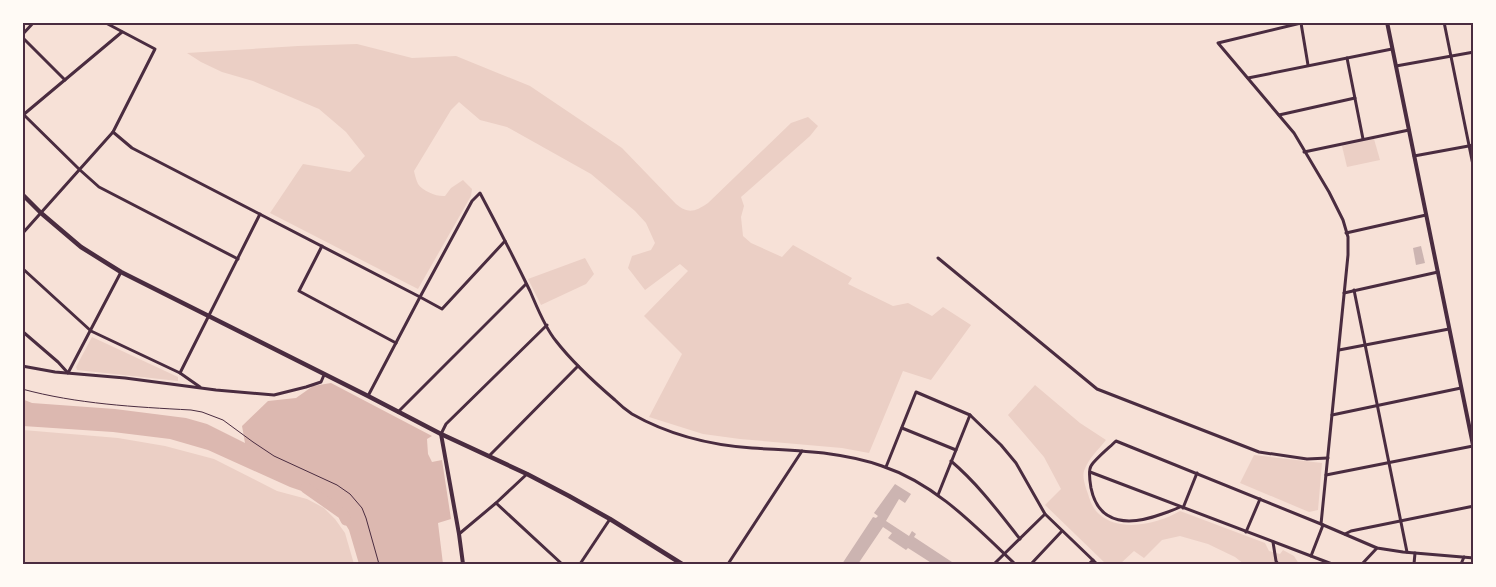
<svg xmlns="http://www.w3.org/2000/svg" width="1496" height="587" font-family="'Open Sans',sans-serif">
<style>
.green{fill:#ebcfc5}
.water{fill:#dcb8b0}
.lines{fill:none;stroke-linecap:round;stroke-linejoin:round}
.river{stroke:#dcb8b0;stroke-width:11}
.building{fill:#ccb4b1}
.path{stroke:#4a2c40;stroke-width:1}
.minor{stroke:#4a2c40;stroke-width:3}
.tertiary{stroke:#4a2c40;stroke-width:4}
.primary{stroke:#4a2c40;stroke-width:4.5}
.neatline{fill:none;stroke:#4a2c40;stroke-width:2}
</style>
<rect width="100%" height="100%" fill="#f7e1d7"/>
<g class="green">
<path d="M357 44 412 58 456 56 530 86 622 148 676 204C688 214 695 212 708 203L791 123 808 117 818 126 810 136 741 197 744 206 741 217 743 236 751 243 782 257 793 245 852 278 848 284 893 306 908 303 932 316 943 307 971 325 931 380 903 371 869 453 842 448 740 439 703 434 649 417 682 354 644 316 688 271 680 264 645 290 628 268 632 256 651 250 655 243 646 223 635 211 591 174 507 127 480 120 459 102 451 110 414 171C415 175 416 180 418 184 423 191 437 197 445 196L451 188 463 180 472 189 471 196 418 289 270 213 303 164 350 172 365 156 346 132 319 109 253 81 222 72 201 62 187 53 298 46Z"/>
<path d="M1374 139 1380 160 1347 167 1342 146Z"/>
<path d="M585 258 594 274 586 284 541 305 528 279Z"/>
<path d="M92 337 178 377V381L77 370 76 367Z"/>
<path d="M1035 385 1080 423 1106 440C1098 450 1088 459 1084 471 1082 478 1086 488 1088 494 1090 501 1093 509 1099 514 1120 533 1158 524 1180 511L1265 543 1269 551 1280 554 1283 550 1294 556 1299 564H1244L1235 557 1208 544 1180 536 1162 540 1144 558 1134 551 1120 564H1106L1045 505 1061 489 1044 457 1008 415Z"/>
<path d="M23 430 118 438 165 446 214 459 277 491 307 499 324 508 335 519 345 533 354 564H23Z"/>
<path d="M1254 455 1322 463 1318 510 1309 512 1240 483Z"/>
</g>
<path class="water" d="M331 383 432 436 427 439 428 454 432 462 442 460 451 519 438 523 443 564H359L349 530 331 501 290 487 208 450 170 439 113 432 23 426 22 399 32 403 115 409 186 418 207 424 245 443 242 426 268 401 296 398 313 386Z"/>
<g class="lines">
<path class="river" d="M306 488 343 514 346 520"/>
</g>
<g class="building">
<path d="M1421 246 1425 263 1416 265 1413 248Z"/>
<path d="M895 484 911 494 905 503 899 499 886 521 909 536 912 531 916 534 914 537 955 564H933L908 548 906 550 888 538 892 533 883 527 858 564H842L873 517 876 518 878 516 874 513Z"/>
</g>
<g class="lines">
<path class="path" d="M22 389C77 404 135 407 191 410L202 412 223 420 253 442 274 456 337 485 350 494 362 508 366 518 379 564"/>
<g class="minor">
<path d="M1444 22 1474 170"/>
<path d="M22 35 34 22"/>
<path d="M22 37 65 80"/>
<path d="M1347 58 1363 139"/>
<path d="M1308 65 1301 23 1218 43 1294 133 1329 192 1343 220 1348 237V255L1321 524"/>
<path d="M1396 66 1474 52"/>
<path d="M1248 78 1392 49"/>
<path d="M22 113 80 170 99 187 238 259"/>
<path d="M23 115 122 32"/>
<path d="M1279 115 1355 98"/>
<path d="M113 132 132 148 420 297 442 309 505 241"/>
<path d="M1304 152 1409 130"/>
<path d="M1414 156 1474 145"/>
<path d="M1346 233 1426 215"/>
<path d="M22 234 113 132 155 49 104 22"/>
<path d="M322 246 299 291 396 343"/>
<path d="M938 258 1097 389 1259 452 1307 459 1328 458"/>
<path d="M22 268 91 331 180 373 200 387"/>
<path d="M1354 290 1407 552"/>
<path d="M1344 293 1438 272"/>
<path d="M22 331 58 362 68 373 121 272"/>
<path d="M1339 350 1449 329"/>
<path d="M22 366 55 372 125 378 216 390 274 395 306 387 321 382 324 375"/>
<path d="M180 373 260 214"/>
<path d="M368 396 420 297 472 201 480 193C497 225 514 258 530 291 537 307 545 328 556 341 573 363 594 382 615 400 620 405 626 410 632 414 669 435 709 445 752 448 796 451 840 451 882 466 936 484 975 526 1015 564"/>
<path d="M398 412 526 284"/>
<path d="M1332 415 1461 388"/>
<path d="M902 428 956 450"/>
<path d="M441 434 446 424 547 325"/>
<path d="M489 456 578 366"/>
<path d="M951 461C978 484 998 511 1020 539"/>
<path d="M886 467 916 392 970 415 1001 445 1016 463 1045 514 1097 564"/>
<path d="M1090 472 1332 564"/>
<path d="M1326 475 1473 446"/>
<path d="M938 495 970 415"/>
<path d="M496 503 562 564"/>
<path d="M1180 507C1174 510 1168 512 1162 514 1132 525 1099 527 1091 488 1090 482 1088 471 1091 466 1095 459 1110 447 1116 441L1321 524 1377 548 1403 552 1474 558"/>
<path d="M1183 508 1197 473"/>
<path d="M1246 532 1260 499"/>
<path d="M459 534 496 503 527 474"/>
<path d="M1345 534 1351 531 1474 506"/>
<path d="M1273 542 1276 561 1278 564"/>
<path d="M1311 556 1323 525"/>
<path d="M580 564 610 519"/>
<path d="M728 564 802 451"/>
<path d="M994 564 1045 514"/>
<path d="M1031 564 1062 531"/>
<path d="M1089 564 1093 560"/>
<path d="M1362 564 1377 548"/>
<path d="M1414 564 1415 553"/>
<path d="M1461 564 1464 557"/>
</g>
<g class="tertiary">
<path d="M1387 22 1474 450"/>
<path d="M441 434 459 534 463 564"/>
</g>
<path class="primary" d="M22 194 41 213 81 247 121 272 368 396 441 434 527 474 569 496 610 519 682 564"/>
</g>
<rect width="1496" height="587" fill="none" stroke="#fffaf5" stroke-width="48"/>
<rect x="24" y="24" width="1448" height="539" class="neatline"/>
</svg>
